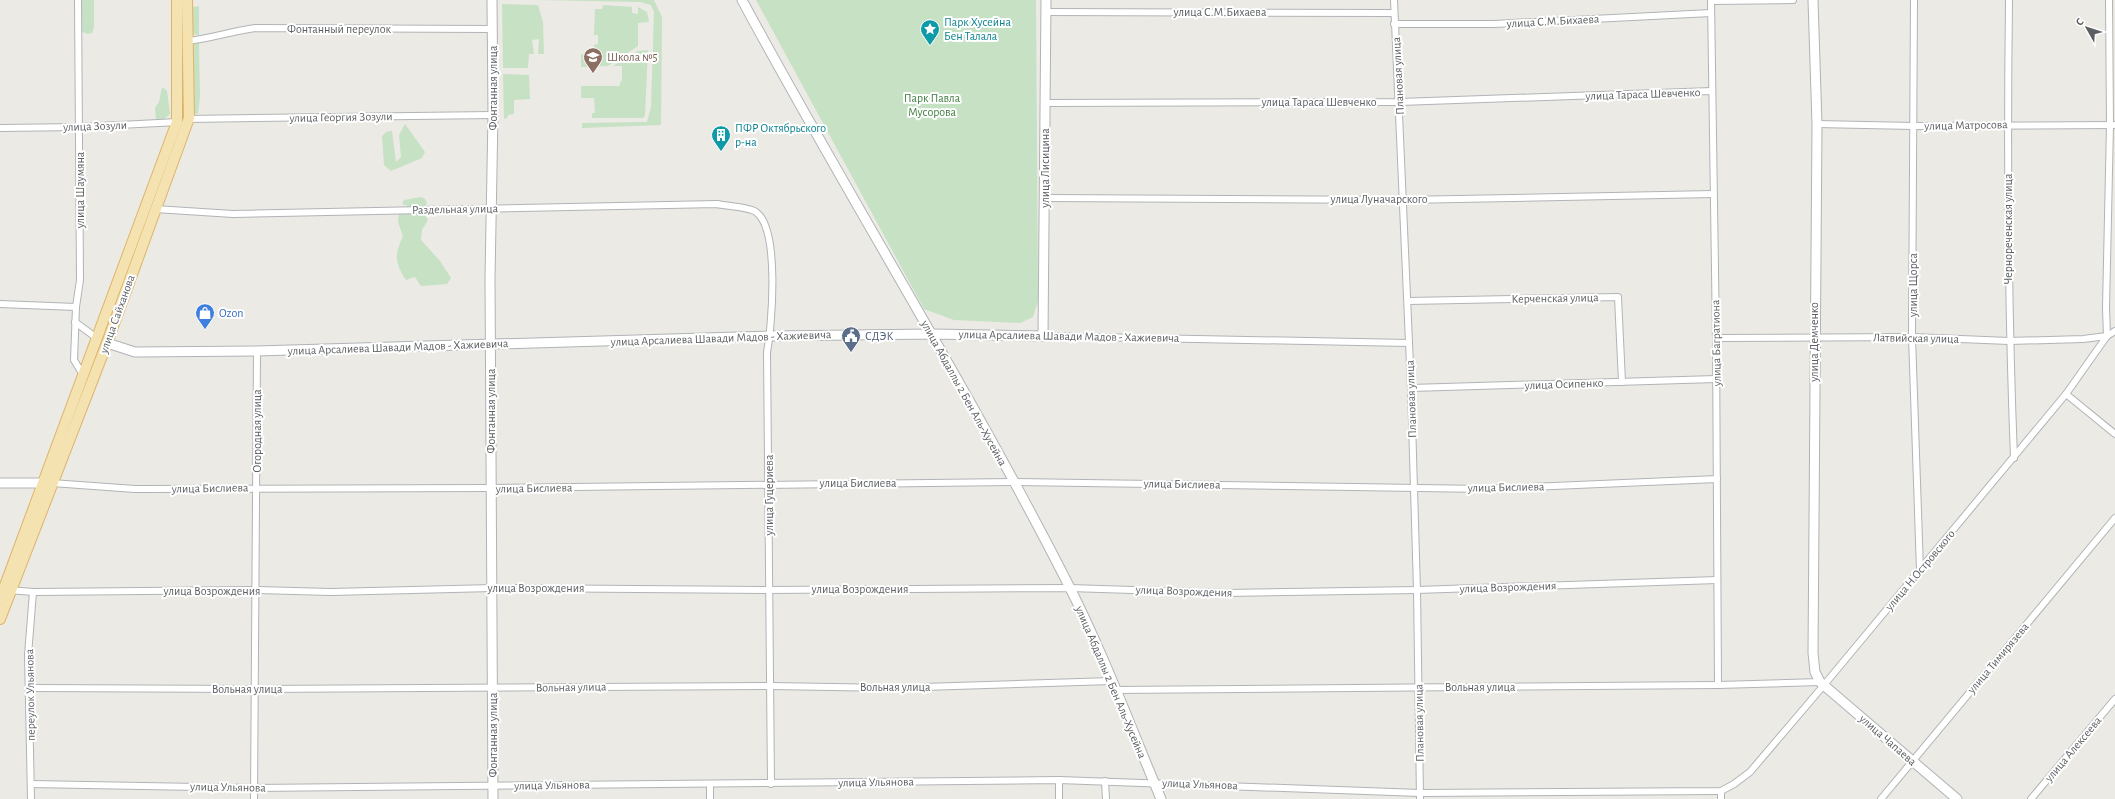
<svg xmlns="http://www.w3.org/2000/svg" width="2115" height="799" font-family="'Alegreya Sans',sans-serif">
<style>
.green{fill:#c6e1c4}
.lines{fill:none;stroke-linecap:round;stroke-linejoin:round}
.street-casing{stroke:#b1b4b7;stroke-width:8}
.secondary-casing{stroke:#b0b3b7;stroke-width:11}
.primary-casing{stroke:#deb46b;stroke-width:12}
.street{stroke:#fff;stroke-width:6}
.secondary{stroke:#fff;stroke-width:9}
.primary{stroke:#f4e3b1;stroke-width:10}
.labels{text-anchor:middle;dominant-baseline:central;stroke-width:4;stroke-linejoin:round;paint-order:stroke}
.street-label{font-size:12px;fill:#5c5f62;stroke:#fff}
.culture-label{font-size:12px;fill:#0d838f;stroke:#fff;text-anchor:start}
.education-label{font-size:12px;fill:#785e54;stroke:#fff;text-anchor:start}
.park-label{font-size:12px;fill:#427e40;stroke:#fff}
.shop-label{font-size:12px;fill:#366cbe;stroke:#fff;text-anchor:start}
.service-label{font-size:12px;fill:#4e5e75;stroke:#fff;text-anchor:start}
</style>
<rect width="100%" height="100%" fill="#eceae4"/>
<g class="green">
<path d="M82 0H94V27L92 33 88 34 82 32Z"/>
<path d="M538 0H654L662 17 661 125 582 128V123L647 122 651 107 654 12 651 5 640 2Z"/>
<path d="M756 0H1036L1038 301 1033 317 1020 323 954 320 924 309Z"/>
<path d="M502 4 538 5 543 22 544 54H538L539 39 532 40 534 54H529L528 68H503Z"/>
<path d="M603 5 632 7V13L638 14V7L647 12 649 22 638 23V46L608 66 581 67V54H592V52H594V45L598 44V35H594L595 9H602Z"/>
<path d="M199 6V35L193 34 192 30 193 7Z"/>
<path d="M199 42 200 96 198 114H196L193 111V46L194 44Z"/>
<path d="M648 50 645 115 643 118H592V113H595L594 98H581V86H620V82L622 81V66H613L638 51Z"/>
<path d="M503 74 529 75 530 99 514 100V114L508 115 507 118 504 119Z"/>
<path d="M162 87 167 91 170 114 162 121 156 119 155 108 159 102Z"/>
<path d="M405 124 425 152 422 158 391 171 384 165 382 136 386 132 392 131 396 162 401 157 399 135Z"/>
<path d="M421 197 425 199 427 203 425 207H411L402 204 404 200Z"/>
<path d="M399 212H423L428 220 422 230 421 240 440 261 451 278 447 284 421 286 415 277 406 280C395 263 394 256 403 236L398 222Z"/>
</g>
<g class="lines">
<g class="street-casing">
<g id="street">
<path d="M78 0 80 280 76 307 74 360 83 375"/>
<path d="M1394 0 1411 388 1417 590 1420 799"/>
<path d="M1711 0 1716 338 1718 685"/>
<path d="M1914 0 1912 337 1920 570"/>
<path d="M2009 0C2007 153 2008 305 2014 458"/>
<path d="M1711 1 1793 0"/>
<path d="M1046 12 1394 13"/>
<path d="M1394 24H1494L1711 13"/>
<path d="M187 41C210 39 232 31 255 28L493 29"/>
<path d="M1045 103 1400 102 1712 91"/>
<path d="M187 119 493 115"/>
<path d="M1817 124 1914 126 2115 125"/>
<path d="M0 128 80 127 178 122"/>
<path d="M1045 198 1404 200 1713 194"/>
<path d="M155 209 233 214 717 204C725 206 749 207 756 212 780 229 772 325 767 352L771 784"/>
<path d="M1408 301 1618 297 1622 382"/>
<path d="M0 304 76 307"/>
<path d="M75 322 98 339"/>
<path d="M1043 336 1409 343"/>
<path d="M2107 336 2106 308 2110 125 2109 0"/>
<path d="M1716 338 1912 337 2009 341 2083 339 2107 336 2115 331"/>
<path d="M1411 388 1716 379"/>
<path d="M2066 394 2115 434"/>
<path d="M52 483 135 489 491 488 1013 482 1485 489 1717 479"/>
<path d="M9 590 33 592 257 590 331 592 493 588 768 590 1070 588 1226 593 1417 590 1717 580"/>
<path d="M30 688 256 689 771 686 892 688 1112 681"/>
<path d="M1115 690 1718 685 1820 682"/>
<path d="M1059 780V799"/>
<path d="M1105 781 1106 799"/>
<path d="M31 784 254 788 1059 780 1420 793 1721 791 1734 784 1750 772 1824 685 2066 394 2107 336"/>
<path d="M31 799 28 655 33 592"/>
<path d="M254 799 257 351"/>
<path d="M710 799V784"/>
<path d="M1721 799V791"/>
<path d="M1881 799 2115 518"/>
<path d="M2031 799 2115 699"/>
</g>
</g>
<g class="secondary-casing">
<g id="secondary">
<path d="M492 0 493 115 490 278 493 799"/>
<path d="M742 0C848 197 968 387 1069 586 1104 655 1131 728 1161 799"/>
<path d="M1813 0 1817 124 1813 653 1815 672 1820 682 1957 799"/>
<path d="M107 343 135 352 257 351 770 336 931 334 1043 336 1046 0"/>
<path d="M0 483H49"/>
</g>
</g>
<g class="primary-casing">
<g id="primary">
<path d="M0 599 177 122V0"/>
<path d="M0 619 107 343 189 118 187 0"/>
</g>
</g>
<use href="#street" class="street"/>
<use href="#secondary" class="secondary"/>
<use href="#primary" class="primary"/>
</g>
<defs>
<g id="sight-pin" transform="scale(1)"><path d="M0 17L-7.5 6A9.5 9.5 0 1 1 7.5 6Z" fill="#0f9aa8" stroke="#fff"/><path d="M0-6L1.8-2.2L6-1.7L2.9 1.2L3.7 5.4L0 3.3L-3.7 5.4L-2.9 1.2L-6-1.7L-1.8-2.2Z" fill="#fff"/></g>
<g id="school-pin" transform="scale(1)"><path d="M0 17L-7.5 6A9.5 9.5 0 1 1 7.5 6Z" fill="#8d6e63" stroke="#fff"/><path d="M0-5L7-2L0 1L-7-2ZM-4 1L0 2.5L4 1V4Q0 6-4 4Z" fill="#fff"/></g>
<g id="building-pin" transform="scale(1)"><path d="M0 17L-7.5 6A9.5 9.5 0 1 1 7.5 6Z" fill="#0f9aa8" stroke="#fff"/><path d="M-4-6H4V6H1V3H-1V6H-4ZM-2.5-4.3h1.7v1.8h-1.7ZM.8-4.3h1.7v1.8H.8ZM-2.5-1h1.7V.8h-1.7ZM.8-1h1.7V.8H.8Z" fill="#fff"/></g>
<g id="shop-pin" transform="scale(1)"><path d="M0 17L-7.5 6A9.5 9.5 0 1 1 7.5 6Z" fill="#3f7fe0" stroke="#fff"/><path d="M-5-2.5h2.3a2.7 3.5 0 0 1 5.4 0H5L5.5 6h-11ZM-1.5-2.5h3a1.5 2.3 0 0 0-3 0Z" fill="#fff"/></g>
<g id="civic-pin" transform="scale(1)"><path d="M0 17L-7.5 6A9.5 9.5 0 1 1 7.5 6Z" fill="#5c6f8a" stroke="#fff"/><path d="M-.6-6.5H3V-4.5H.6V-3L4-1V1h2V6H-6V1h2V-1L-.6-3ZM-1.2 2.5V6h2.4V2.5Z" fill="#fff"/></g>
</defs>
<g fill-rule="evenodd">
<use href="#sight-pin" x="930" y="29"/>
<use href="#school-pin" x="593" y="57"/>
<use href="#building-pin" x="721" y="135"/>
<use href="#shop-pin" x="205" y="313"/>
<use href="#civic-pin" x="851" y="336"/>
</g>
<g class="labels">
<g class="street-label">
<text x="1220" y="12">улица С.М.Бихаева</text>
<text transform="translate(1553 21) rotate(-3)">улица С.М.Бихаева</text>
<text x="339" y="29">Фонтанный переулок</text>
<text transform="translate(1398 76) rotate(-93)">Плановая улица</text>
<text transform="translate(493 88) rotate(-90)">Фонтанная улица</text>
<text transform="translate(1643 94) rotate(-2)">улица Тараса Шевченко</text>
<text x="1319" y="102">улица Тараса Шевченко</text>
<text transform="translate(341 117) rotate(-1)">улица Георгия Зозули</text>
<text transform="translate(1966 125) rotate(-1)">улица Матросова</text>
<text transform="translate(95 126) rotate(-2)">улица Зозули</text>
<text transform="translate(1045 168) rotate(-90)">улица Лисицина</text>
<text transform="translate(80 190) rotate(-90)">улица Шаумяна</text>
<text x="1379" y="199">улица Луначарского</text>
<text transform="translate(455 209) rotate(-1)">Раздельная улица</text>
<text transform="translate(2008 229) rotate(-90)">Чернореченская улица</text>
<text transform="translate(1913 285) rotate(-90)">улица Щорса</text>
<text transform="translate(1555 298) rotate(-1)">Керченская улица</text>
<text transform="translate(117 314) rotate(-70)">улица Сайханова</text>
<text transform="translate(1069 336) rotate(1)">улица Арсалиева Шавади Мадов - Хажиевича</text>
<text transform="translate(721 338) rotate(-2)">улица Арсалиева Шавади Мадов - Хажиевича</text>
<text transform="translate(1916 338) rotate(1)">Латвийская улица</text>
<text transform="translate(1814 342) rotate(-90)">улица Демченко</text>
<text transform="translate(1716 343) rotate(-91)">улица Багратиона</text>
<text transform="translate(398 347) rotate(-2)">улица Арсалиева Шавади Мадов - Хажиевича</text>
<text transform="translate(1564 384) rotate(-2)">улица Осипенко</text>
<text transform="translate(964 393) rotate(61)">улица Абдаллы 2 Бен Аль-Хусейна</text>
<text transform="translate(1411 399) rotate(-92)">Плановая улица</text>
<text transform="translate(491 411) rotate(-90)">Фонтанная улица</text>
<text transform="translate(257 431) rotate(-90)">Огородная улица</text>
<text x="858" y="483">улица Бислиева</text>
<text transform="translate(1182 484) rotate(1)">улица Бислиева</text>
<text transform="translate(1506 487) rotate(-1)">улица Бислиева</text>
<text transform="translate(210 488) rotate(-1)">улица Бислиева</text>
<text transform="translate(534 488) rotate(-1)">улица Бислиева</text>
<text transform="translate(769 495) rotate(-90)">улица Гуцериева</text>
<text transform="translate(1920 570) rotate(-50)">улица Н.Островского</text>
<text transform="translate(1508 587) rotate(-2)">улица Возрождения</text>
<text x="536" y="588">улица Возрождения</text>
<text x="860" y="589">улица Возрождения</text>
<text x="212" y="591">улица Возрождения</text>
<text transform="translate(1184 591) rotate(2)">улица Возрождения</text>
<text transform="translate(1998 658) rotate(-50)">улица Тимирязева</text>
<text transform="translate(1111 682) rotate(67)">улица Абдаллы 2 Бен Аль-Хусейна</text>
<text transform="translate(571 687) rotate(-1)">Вольная улица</text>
<text x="895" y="687">Вольная улица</text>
<text x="1480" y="687">Вольная улица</text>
<text x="247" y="689">Вольная улица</text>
<text transform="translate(30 695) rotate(-91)">переулок Ульянова</text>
<text transform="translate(1419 723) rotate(-91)">Плановая улица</text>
<text transform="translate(493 735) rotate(-90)">Фонтанная улица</text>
<text transform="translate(1888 740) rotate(41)">улица Чапаева</text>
<text transform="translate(2073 749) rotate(-50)">улица Алексеева</text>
<text transform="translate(876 782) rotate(-1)">улица Ульянова</text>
<text transform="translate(1200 784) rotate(2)">улица Ульянова</text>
<text transform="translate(552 785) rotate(-1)">улица Ульянова</text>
<text transform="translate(228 787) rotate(1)">улица Ульянова</text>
</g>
<g class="culture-label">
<text x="944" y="22">Парк Хусейна<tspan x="944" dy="14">Бен Талала</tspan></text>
<text x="735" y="128">ПФР Октябрьского<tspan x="735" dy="14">р-на</tspan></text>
</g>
<g class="education-label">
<text x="607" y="57">Школа №5</text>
</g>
<g class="park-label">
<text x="932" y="98">Парк Павла<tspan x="932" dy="14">Мусорова</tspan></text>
</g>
<g class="shop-label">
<text x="219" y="313">Ozon</text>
</g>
<g class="service-label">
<text x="865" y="336">СДЭК</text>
</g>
</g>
<g transform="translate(2087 28) rotate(309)" stroke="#ffffff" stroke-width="3" paint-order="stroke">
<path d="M0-3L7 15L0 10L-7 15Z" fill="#5c5f62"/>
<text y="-6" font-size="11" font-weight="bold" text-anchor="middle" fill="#5c5f62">С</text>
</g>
</svg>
